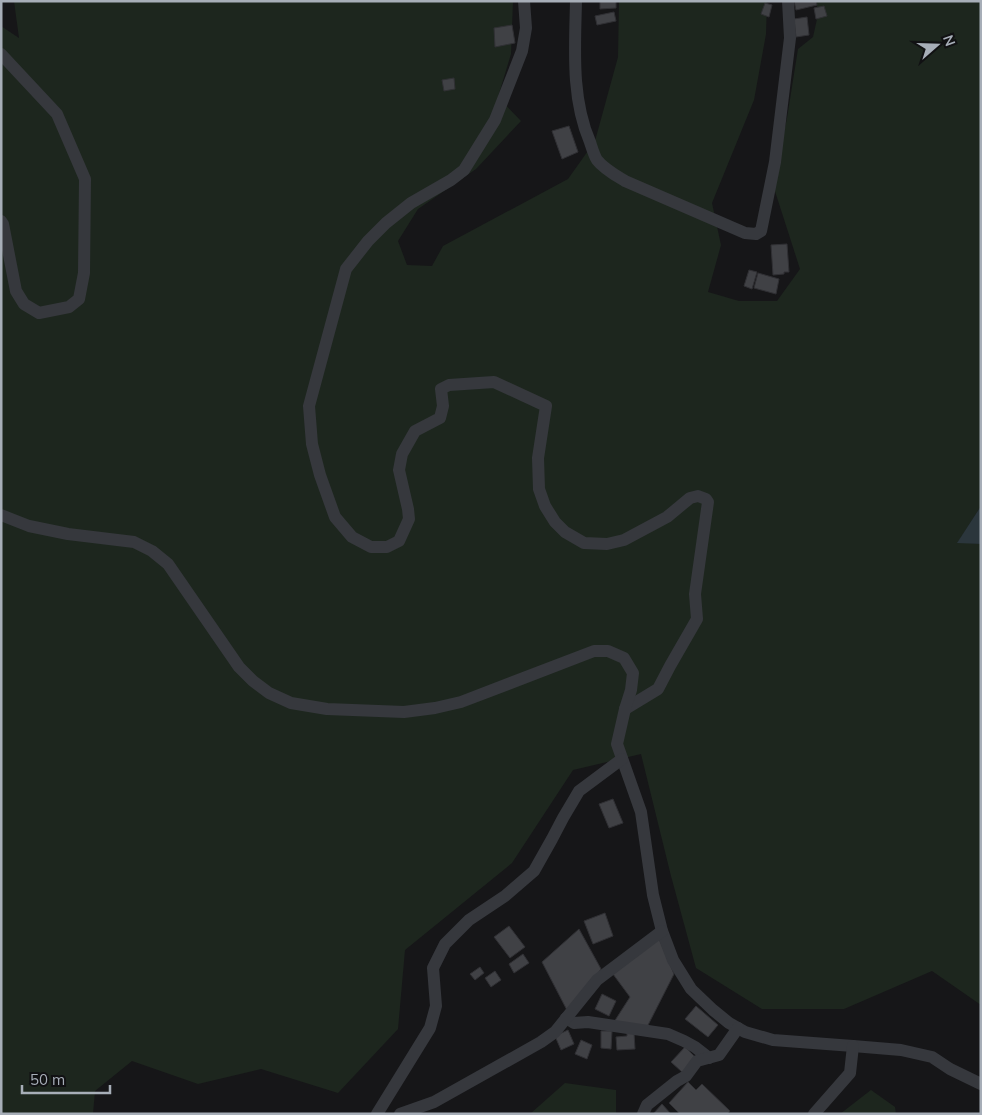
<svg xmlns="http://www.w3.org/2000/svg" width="982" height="1115" font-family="Mulish,sans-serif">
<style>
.green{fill:#1d261e}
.water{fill:#2b363c}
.building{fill:#404145;stroke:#303034}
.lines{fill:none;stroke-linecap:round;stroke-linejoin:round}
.street{stroke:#36383d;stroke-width:12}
</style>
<rect width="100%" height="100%" fill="#161618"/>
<g class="green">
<path d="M14 1H513L511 54 498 97 521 121 476 169 418 209 398 241 407 265 432 266 443 246 568 179 595 141 618 57 619 1H767L766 34 754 100 712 203 721 245 708 292 739 301H777L800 269 773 185 787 118 798 49 813 37 817 19V1H981V506L958 542 981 544V1005L932 971 844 1009H762L696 968 671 876 641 754 573 770 512 863 405 950 398 1029 338 1093 261 1069 198 1084 132 1061 95 1091 93 1114H1V26L19 38Z"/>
<path d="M565 1083 616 1090V1114H530Z"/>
<path d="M871 1090 895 1107 896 1114H840Z"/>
</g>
<path class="water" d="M981 506V544L957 543Z"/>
<g class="building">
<path d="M600 1H616V8L600 9Z"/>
<path d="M794 1H816L817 5 796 10Z"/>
<path d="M765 3 772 5 769 17 761 14Z"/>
<path d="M824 6 827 16 816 19 814 8Z"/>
<path d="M614 12 616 21 597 25 595 16Z"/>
<path d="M807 17 809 35 796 37 794 19Z"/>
<path d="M512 25 515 43 495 47 494 28Z"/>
<path d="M454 78 455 89 444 91 442 80Z"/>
<path d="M569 126 578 152 562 159 552 131Z"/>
<path d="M787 244 789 272H784V274L773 275 771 245Z"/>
<path d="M749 270 757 272 752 289 744 286Z"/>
<path d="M758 273 779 279 776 294 754 288Z"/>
<path d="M613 799 623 823 609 828 599 804Z"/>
<path d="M605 913 613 936 593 944 584 921Z"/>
<path d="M509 926 525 947 510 958 494 937Z"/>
<path d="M579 929 601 969 569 1014 542 962Z"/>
<path d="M657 934 674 974 645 1031 614 1022 630 997 610 970Z"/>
<path d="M523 954 529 963 514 973 509 964Z"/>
<path d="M480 967 484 973 475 980 470 974Z"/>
<path d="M495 971 501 980 491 987 485 978Z"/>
<path d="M602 994 616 1001 609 1016 595 1009Z"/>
<path d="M696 1006 718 1025 708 1037 685 1019Z"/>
<path d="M568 1030 574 1044 561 1050 555 1036Z"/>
<path d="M601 1031H612L611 1049 601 1048Z"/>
<path d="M627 1033H634L635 1049 617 1050 616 1037 627 1036Z"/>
<path d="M581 1040 592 1045 587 1059 575 1054Z"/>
<path d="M685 1047 696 1058 682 1072 671 1062Z"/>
<path d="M688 1082 696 1090 702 1084 730 1111 727 1114H680L669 1103Z"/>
<path d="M662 1104 671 1114H653Z"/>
</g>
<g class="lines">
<g class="street">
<path d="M524 1 526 28 522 51 495 120 464 170 451 180 411 203 386 223 368 241 346 269 309 406 312 444 320 475 335 517 352 537 371 547H387L399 541 409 519 408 509 399 470 402 454 415 431 440 418 443 406 441 389 449 385 494 382 546 406 538 458 539 489 545 506 555 522 565 532 584 543 607 544 624 540 667 517 690 498 698 496 706 499 708 502 695 594 697 619 670 666 658 689 625 709"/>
<path d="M576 1C575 48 571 98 590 142 592 148 594 155 597 160 604 169 615 175 625 181L745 233 756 234 761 231 775 162 790 38 788 1"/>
<path d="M1 54 57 114 85 179 84 273 79 299 69 307 39 313 24 304 16 291 3 224 1 221"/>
<path d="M1 515 29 526 68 534 134 542 152 551 168 564 239 667 253 681 269 693 291 703 327 709 404 712 435 708 461 702 594 651H608L624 658 633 673 631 690 625 709 617 744 641 812 653 895 662 931 673 960 691 989 713 1010 729 1023 745 1032 773 1040 853 1046 901 1050 932 1057 950 1069 981 1084"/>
<path d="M566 1018 574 1023 588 1022 668 1034 684 1041 695 1047 709 1058"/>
<path d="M377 1114 430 1028 436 1006 433 968 445 944 469 920 505 896 534 871 552 839 563 818 579 791 622 759"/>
<path d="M400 1114 434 1102 541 1042 555 1032 597 980 662 931"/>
<path d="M643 1114 647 1105 677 1081 686 1076 697 1061 719 1055 738 1028"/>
<path d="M814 1114 850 1073 853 1046"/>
</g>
</g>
<rect width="982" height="1115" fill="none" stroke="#a7aeb8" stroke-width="5"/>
<g transform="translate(937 45) rotate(70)" stroke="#111113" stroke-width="4" paint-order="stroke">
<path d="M0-4L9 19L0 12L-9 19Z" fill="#a7aeb8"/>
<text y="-8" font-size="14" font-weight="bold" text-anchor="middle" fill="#a7aeb8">N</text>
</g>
<path d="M22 1085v8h88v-8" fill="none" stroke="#a7aeb8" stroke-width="2.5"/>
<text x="30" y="1085" font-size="15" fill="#a7aeb8" stroke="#111113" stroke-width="4" paint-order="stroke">50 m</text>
</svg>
